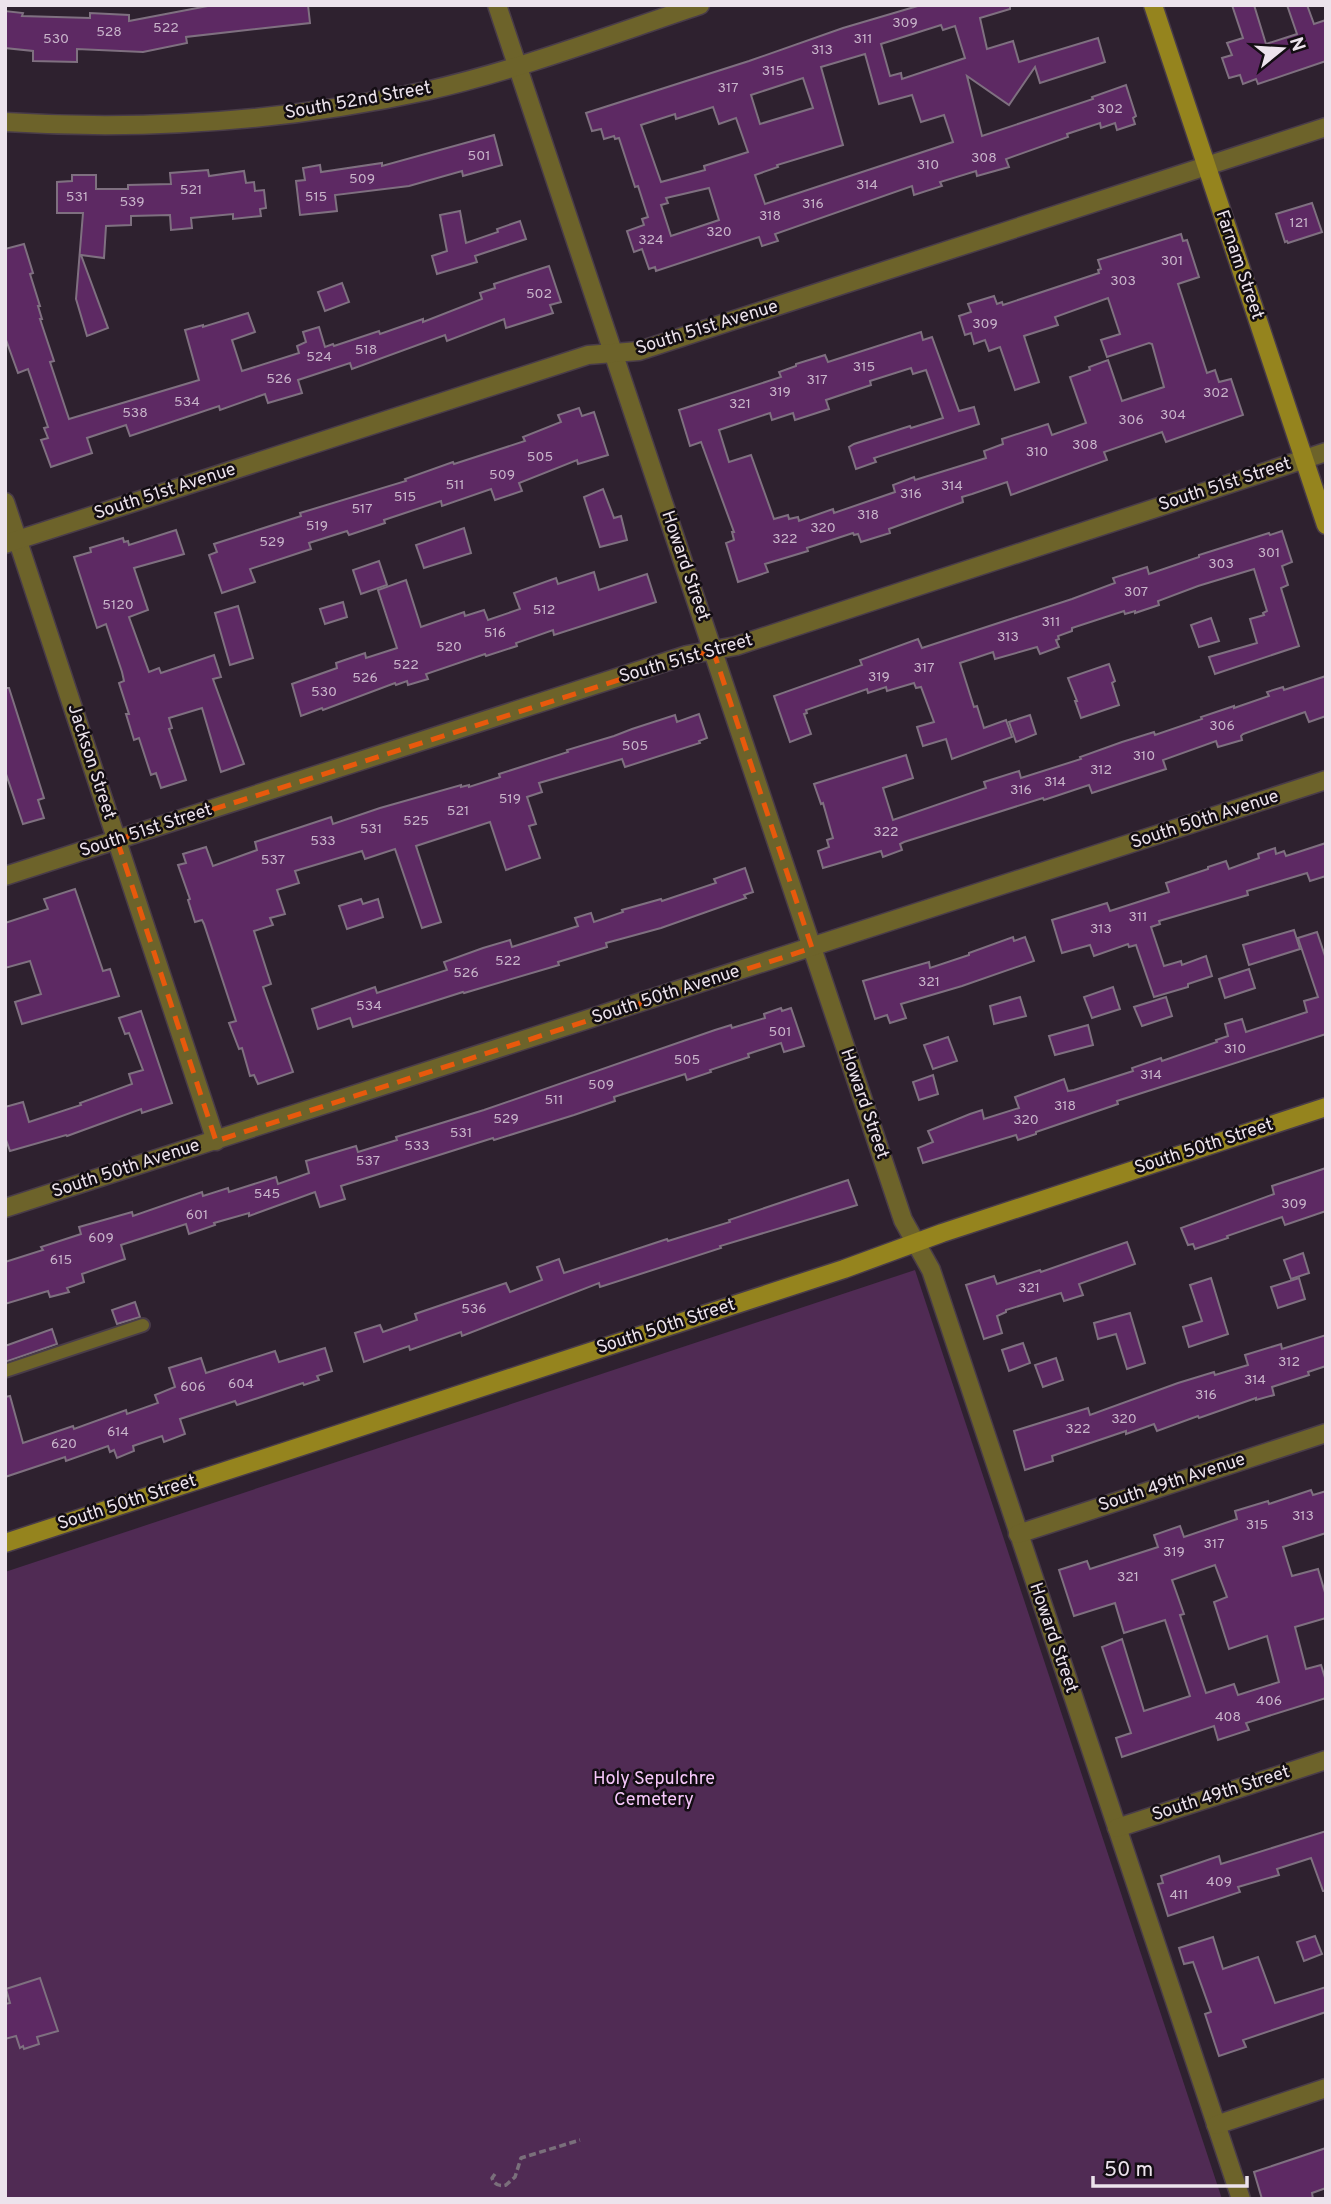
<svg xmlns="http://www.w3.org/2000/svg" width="1331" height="2204" font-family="Overpass,sans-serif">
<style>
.green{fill:#502b54}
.building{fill:#5d2963;stroke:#7f7080;stroke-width:2;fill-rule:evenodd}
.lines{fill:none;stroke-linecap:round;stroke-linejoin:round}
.service-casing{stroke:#493c49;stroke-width:16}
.minor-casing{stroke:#493c49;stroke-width:21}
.tertiary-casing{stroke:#493c49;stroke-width:21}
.secondary-casing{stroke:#493c49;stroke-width:21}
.path{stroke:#7a6f7b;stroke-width:3.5;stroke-dasharray:7 3.5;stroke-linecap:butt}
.service{stroke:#6d632a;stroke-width:12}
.minor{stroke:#6d632a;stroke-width:18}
.tertiary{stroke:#6d632a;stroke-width:18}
.secondary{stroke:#95841e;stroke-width:18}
.marked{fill:none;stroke:#e8590c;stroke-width:5;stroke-dasharray:14 9;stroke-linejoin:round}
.labels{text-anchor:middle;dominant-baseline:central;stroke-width:5;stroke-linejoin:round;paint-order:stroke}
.number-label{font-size:14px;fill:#c8b4ca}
.street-label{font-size:18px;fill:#ece3ec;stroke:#130d13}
.park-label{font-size:18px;fill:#f7c8fb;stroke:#130d13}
</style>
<rect width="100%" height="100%" fill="#2e212f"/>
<path class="green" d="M915 1270 1222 2199H5V1572Z"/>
<g class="building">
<path d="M213 5H308L310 23 186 37 187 43 143 52 77 49V62L33 61V51L5 48V11L23 13 22 16 90 18V13L129 15V21Z"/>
<path d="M921 5H1010V9L980 18 987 49 1013 41 1019 62 1098 38 1105 62 1040 83 1035 67 1009 105 967 76 982 136 1093 99 1092 97 1126 85 1136 116 1133 118 1135 124 1117 130 1115 123 1101 128 1100 123 1067 134 1068 137 1006 159 1009 167 977 176 976 171 940 182 942 186 914 195 912 186 775 234 778 241 762 246 759 237 656 271 655 267 649 269 642 249 634 252 627 231 644 225 642 219 648 217 638 186 635 187 619 138 615 139 614 136 604 139 601 129 592 131 586 113 749 61 843 28ZM941 25 943 30 955 26 965 58 902 79 901 73 890 76 881 44ZM865 54 879 104 912 95 921 122 944 115 953 142 765 204 755 175 778 167 777 165 843 145 821 67ZM803 78 813 108 760 124 751 95ZM713 107 719 124 736 118 748 152 704 166 705 170 661 182 641 125 675 114 676 119ZM709 188 719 220 671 236 661 205 668 203 666 198Z"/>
<path d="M1232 5H1254L1266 44 1297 34 1287 5H1307L1314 24 1326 20V61L1258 84 1256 79 1243 84 1240 75 1229 78 1222 58 1232 55 1227 43 1243 38Z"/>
<path d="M494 135 502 165 463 176 462 171 409 186 335 195 337 211 300 215 296 181 305 180 303 168 320 165 321 172 382 163V166Z"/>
<path d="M208 170 209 176 244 171 246 183 254 182 255 191 264 190 266 208 260 209 261 216 233 219V214L191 218 192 228 171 230 170 215 131 216V225L106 226 104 258 81 255 108 328 87 336 76 299 83 213H57V182L72 181V175H96V189H128V185L171 184 170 173Z"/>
<path d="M1312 203 1322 232 1288 243 1287 241 1285 242 1276 214Z"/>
<path d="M460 211 466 243 498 232 497 229 520 221 526 239 475 256 477 262 437 274 432 256 447 251 440 215Z"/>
<path d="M1181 234 1183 241 1187 240 1199 277 1178 284 1207 373 1215 370 1219 382 1231 379 1243 415 1166 442 1162 432 1104 452 1107 460 1011 495 1007 482 972 494 962 497 963 502 889 529 890 533 861 542 858 534 854 535 853 533 807 548 808 551 765 564 768 572 738 582 726 543 734 540 732 532H734L701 442 690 446 679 410 781 377 779 372 796 366V364L825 355 828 362 921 332 923 340 932 337 959 411 974 407 979 424 874 458 876 462 856 469 849 447 854 444 910 426 911 428 943 418 926 370 913 374 911 368 870 381 871 385 826 400 829 409 795 420 793 413 772 420 770 413 719 430 729 462 751 455 774 519 788 515 789 519 798 517 799 521 833 509 834 513 895 492 893 485 914 477 915 480 986 458 984 451 1003 444 1002 439 1048 424 1052 435 1086 423 1070 377 1090 370 1089 367 1108 360 1122 401 1164 387 1152 344 1149 343 1107 357 1101 340 1120 334 1108 298 1055 317 1058 325 1024 336 1039 382 1015 390 1000 347 989 351 985 340 974 344 971 333 965 335 959 316 971 312 968 304 994 296 997 304 1002 302 1003 305 1099 273 1098 270 1101 269 1098 260Z"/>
<path d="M24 244 33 273 30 274 40 306H38L42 319H40L54 361 50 362 69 419 199 380 185 330 203 325V327L248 313 255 332 232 340 242 371 299 353 297 346 306 342 303 332 319 327 325 347 333 344 334 346 379 331 380 334 423 319V322L482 299 480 293 495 288 494 284 549 266 561 302 550 305 553 313 506 328 504 319 447 341 445 335 352 369 350 363 298 380 302 393 268 403 265 394 220 410 219 406 130 436 126 425 87 438 92 453 51 467 41 440 48 438 44 428 48 427 28 369 18 373 5 337V249Z"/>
<path d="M342 283 349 302 325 311 318 292Z"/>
<path d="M579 408 582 416 594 412 608 455 578 464 577 460 519 483 522 491 495 500 491 489 442 506 441 501 384 520 385 523 349 535 347 531 309 543 311 549 250 569 255 582 222 593 209 555 217 552 214 544 301 516 300 513 406 481 405 479 453 462 454 464 525 441 523 437 561 422 558 415Z"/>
<path d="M603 489 614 518 621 516 627 540 600 547 584 497Z"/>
<path d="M464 528 471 553 424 568 416 545Z"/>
<path d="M176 530 184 554 134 568 148 610 129 617 149 672 159 668 161 673 214 655 221 677 213 679 244 764 221 772 202 708 169 718 172 728 169 729 186 780 161 788 156 773 151 775 139 738 134 740 126 714H129L119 683 124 681 122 672 106 624 97 628 74 557 91 552 90 548 123 538 124 542 128 541 129 545Z"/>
<path d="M1282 531 1292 562 1282 566 1288 585 1281 588 1299 646 1215 674 1209 657 1257 643 1250 619 1264 615 1263 613 1267 611 1254 569 1198 586 1158 601 1159 605 1135 613V611L1125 614 1124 611 1072 628V631L1058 636 1059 639 1056 640 1059 647 1040 654 1037 647 995 659 993 652 960 663 974 707 977 706 984 728 1006 720 1012 737 952 759 946 739 923 746 917 727 934 722 921 687 916 688 914 683 887 691 886 687 868 693 867 689 806 710 807 713 804 714 811 734 790 742 774 696 862 665 860 660 918 639 922 648 1072 599 1115 583 1113 578 1147 567 1149 574 1199 557V555L1269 533 1270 535Z"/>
<path d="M379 561 387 585 361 594 353 570Z"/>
<path d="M594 572 599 590 647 574 656 602 554 635 553 630 516 643 517 646 486 656 485 654 426 674 428 679 408 685 407 681 396 685 395 683 323 710 322 708 301 716 292 684 337 668 336 663 365 653 366 658 397 648 378 590 406 580 421 627 464 612 465 616 484 610 488 620 520 609 514 593 556 578 558 584Z"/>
<path d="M343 602 347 617 325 624 320 609Z"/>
<path d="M238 606 253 658 230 665 215 613Z"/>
<path d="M1211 618 1219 641 1199 647 1191 625Z"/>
<path d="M1109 664 1115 681 1112 683 1119 705 1081 718 1075 701H1077L1068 678Z"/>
<path d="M1326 676V716L1309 722 1305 712 1243 734 1241 736 1242 740 1218 747 1216 741 1163 760 1166 769 1092 793 1089 785 1044 800 1043 798 904 842 900 844 902 850 883 857 881 851 823 868 818 851 829 847 827 840 833 838 823 803 821 804 814 784 906 755 913 778 883 788 893 820 986 788 984 782 1019 771 1021 778 1081 759 1080 757 1122 742 1154 732 1155 735 1202 719 1201 717 1234 706V708L1269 696 1267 692 1283 687 1284 690Z"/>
<path d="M5 688H9L44 798 38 800 44 818 23 824 5 771Z"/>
<path d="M699 714 707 738 699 741 700 743 625 767 622 759 539 783 542 792 527 797 536 824 529 826 540 858 506 870 490 822 416 846 441 922 422 928 395 849 365 859 362 851 295 871 299 883 277 890 285 914 270 918 273 925 254 931 271 984 263 987 293 1072 258 1084 254 1075 250 1076 242 1048 239 1049 229 1023 236 1021 204 924 202 920 195 922 188 900 190 899 178 865 186 863 183 854 206 847 213 866 257 850 255 842 301 827 331 817 333 824 380 808 461 785V787L469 785V787L500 777 499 774 568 752 567 750 614 736 632 729 675 715 677 722Z"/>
<path d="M1030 715 1036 734 1016 742 1009 722Z"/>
<path d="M1326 843V876L1310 881 1307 873 1247 891 1248 895 1159 921 1160 924 1151 927 1164 966 1181 961 1182 965 1206 956 1212 976 1188 984V987L1154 997 1136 945 1129 947 1128 944 1094 956 1090 945 1062 953 1052 920 1107 903 1110 911 1169 892 1166 883 1208 869V867L1226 861 1229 869 1259 858 1258 854 1275 848 1276 854 1284 851 1286 856Z"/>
<path d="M745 868 753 892 744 895 746 898 661 928 606 943 607 947 558 962 559 965 464 993 463 992 353 1027 350 1018 318 1029 312 1009 375 987 377 993 447 970 444 962 483 948 510 940 512 947 578 926 575 918 591 913 594 922 623 912 622 910 661 899 662 901 716 883 714 879Z"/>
<path d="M75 889 103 971 110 969 119 996 22 1024 15 1002 41 994 30 961 5 968V923L48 909 44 899Z"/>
<path d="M361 899 363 904 378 899 383 917 347 929 339 906Z"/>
<path d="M1294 930 1300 949 1249 965 1243 945Z"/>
<path d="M1317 932 1326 959V1034L1117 1101 1118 1104 1036 1132V1134L1018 1140 1016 1135 923 1163 918 1148 933 1142 928 1131 970 1114 982 1110 984 1119 1019 1108 1015 1097 1064 1079 1068 1091 1074 1090 1133 1071 1132 1068 1161 1058 1162 1061 1217 1042 1216 1040 1228 1036 1225 1024 1242 1019 1246 1032 1307 1012 1304 1001 1318 997 1298 938Z"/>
<path d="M1013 937 1014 941 1025 937 1034 961 962 986 901 1004 906 1018 890 1023 887 1015 875 1019 863 981 929 962 930 968 969 955V953Z"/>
<path d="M1249 969 1255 988 1225 998 1219 979Z"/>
<path d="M1113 987 1120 1009 1092 1018 1084 997Z"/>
<path d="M1020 997 1026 1016 994 1024 990 1006Z"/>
<path d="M1166 997 1172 1016 1142 1026 1134 1007Z"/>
<path d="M781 1008 782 1011 791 1008 804 1046 784 1052 781 1043 748 1054 749 1057 710 1070 711 1072 687 1080 685 1074 614 1097 615 1101 574 1115 494 1140 493 1138 341 1186 345 1199 320 1207 315 1192 249 1216V1213L214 1223 215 1225 189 1234 186 1224 121 1245 125 1259 82 1274 84 1282 67 1288 69 1292 50 1297 48 1291 5 1304V1262L43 1250 41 1247 81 1234 79 1227 132 1212 133 1216 202 1192 203 1196 228 1188 229 1192 276 1177 278 1184 309 1173 306 1161 356 1146 358 1152 397 1140 396 1137 484 1110 715 1030 731 1025 732 1028 765 1018 764 1014Z"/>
<path d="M141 1011 172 1103 142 1113 141 1109 67 1136 66 1135 10 1151 5 1137V1107L23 1102 29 1122 81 1105 80 1103 132 1084 129 1074 143 1070 129 1033 125 1034 119 1018Z"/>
<path d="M1088 1025 1093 1045 1055 1055 1049 1036Z"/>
<path d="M948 1037 957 1061 933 1069 924 1045Z"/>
<path d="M933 1075 938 1094 919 1100 913 1082Z"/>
<path d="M1326 1168V1211L1285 1225 1282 1217 1227 1236 1228 1238 1195 1249 1193 1244 1188 1245 1181 1228 1274 1194 1272 1186Z"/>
<path d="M848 1180 857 1205 720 1246 721 1248 600 1287 599 1283 462 1336 461 1332 410 1350 409 1346 364 1362 355 1333 380 1325 383 1332 417 1320 415 1314 506 1283 510 1292 542 1280 537 1267 559 1259 564 1273 667 1239 668 1241 730 1222 729 1220Z"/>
<path d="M1127 1242 1135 1264 1079 1284 1083 1295 1064 1301 1061 1293 1006 1310V1312L997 1316 1002 1333 984 1339 966 1285 994 1276 997 1284 1040 1270 1041 1272Z"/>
<path d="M1303 1253 1309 1273 1291 1279 1284 1260Z"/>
<path d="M1211 1278 1228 1334 1189 1347 1183 1327 1202 1321 1190 1285Z"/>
<path d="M1299 1278 1305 1299 1278 1308 1271 1287Z"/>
<path d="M135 1302 140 1317 117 1324 112 1310Z"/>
<path d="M1130 1313 1145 1363 1127 1369 1116 1334 1098 1339 1094 1323Z"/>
<path d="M52 1329 57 1344 5 1362V1346Z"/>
<path d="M1326 1335V1366L1308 1372 1309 1375 1272 1387 1274 1395 1256 1400V1398L1199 1418 1198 1416 1157 1431 1154 1424 1126 1434V1431L1052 1456 1053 1461 1025 1470 1014 1431 1088 1408 1090 1415 1178 1383 1214 1372 1215 1375 1248 1365 1245 1355 1281 1344 1282 1349Z"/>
<path d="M1023 1343 1030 1363 1009 1371 1002 1350Z"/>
<path d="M325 1348 332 1371 317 1376 319 1380 304 1385 303 1383 237 1405 235 1401 180 1419 185 1434 164 1442 162 1436 133 1446 134 1451 117 1458 114 1450 110 1452 108 1446 66 1461 65 1457 5 1477V1397L10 1396 23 1443 73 1426 74 1429 126 1410 127 1414 158 1403 155 1395 175 1387 169 1368 201 1358 206 1373 275 1351 279 1362Z"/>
<path d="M1056 1358 1063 1380 1043 1387 1035 1365Z"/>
<path d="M1311 1490 1313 1495 1326 1491V1533L1283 1547 1292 1576 1318 1569 1326 1596V1618L1295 1627 1306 1669 1321 1665 1326 1681V1698L1246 1723 1249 1730 1218 1740 1214 1726 1122 1757 1116 1738 1131 1733 1102 1647 1122 1639 1144 1711 1190 1696 1165 1620 1124 1633 1115 1603 1074 1616 1059 1570 1087 1561 1090 1569 1158 1547 1154 1535 1180 1526 1184 1537 1237 1519 1235 1511 1268 1501 1269 1504ZM1215 1565 1227 1597 1214 1602 1229 1649 1267 1636 1279 1682 1238 1695 1234 1684 1206 1693 1180 1615 1184 1614 1172 1580Z"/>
<path d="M1326 1831V1891H1323L1311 1858 1277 1869 1279 1875 1238 1887 1240 1892 1168 1916 1158 1884 1163 1883 1161 1876 1219 1856 1221 1864Z"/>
<path d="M1315 1936 1322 1954 1304 1961 1297 1942Z"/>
<path d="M1213 1937 1223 1969 1258 1957 1275 2003 1326 1987V2012L1243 2040 1246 2047 1219 2056 1205 2014 1211 2012 1193 1962 1184 1964 1179 1948Z"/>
<path d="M40 1978 58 2031 37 2037 39 2044 24 2049 23 2046 20 2048 16 2036 5 2039V2004L10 2003 6 1989Z"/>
<path d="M1326 2148V2188L1312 2193 1313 2199H1262L1254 2172Z"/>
</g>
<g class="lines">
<g class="service-casing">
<path id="service" d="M5 1371 143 1325"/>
</g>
<g class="minor-casing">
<g id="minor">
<path d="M497 5 903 1220 931 1270 1241 2199"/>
<path d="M5 502 216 1141"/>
<path d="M5 544 588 355 639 351 1326 127"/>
<path d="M5 876 687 655 736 646 1326 452"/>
<path d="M5 1208 1326 780"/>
<path d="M1018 1534 1326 1433"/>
<path d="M1117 1828 1326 1760"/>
<path d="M1216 2125 1326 2088"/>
</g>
</g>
<g class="tertiary-casing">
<path id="tertiary" d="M5 122C147 131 288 121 426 91 519 70 610 35 700 5"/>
</g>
<g class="secondary-casing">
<g id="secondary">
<path d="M1153 5 1326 525"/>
<path d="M5 1543 844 1269 942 1233 1326 1107"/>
</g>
</g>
<path class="path" d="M495 2174 492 2178C494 2184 499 2187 506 2185L515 2177 521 2158 580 2140"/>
<use href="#service" class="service"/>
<use href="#minor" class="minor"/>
<use href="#tertiary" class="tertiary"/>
<use href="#secondary" class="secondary"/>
</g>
<path class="marked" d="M713 650 812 948 216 1141 117 840Z"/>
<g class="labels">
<g class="number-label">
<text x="905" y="23">309</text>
<text x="166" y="28">522</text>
<text x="109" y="32">528</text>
<text x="56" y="39">530</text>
<text x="863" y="39">311</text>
<text x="822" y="50">313</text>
<text x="773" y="71">315</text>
<text x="728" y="88">317</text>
<text x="1110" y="109">302</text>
<text x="479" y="156">501</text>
<text x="984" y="158">308</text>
<text x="928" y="165">310</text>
<text x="362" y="179">509</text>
<text x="867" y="185">314</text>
<text x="191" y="190">521</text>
<text x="77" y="197">531</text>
<text x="316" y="197">515</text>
<text x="132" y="202">539</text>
<text x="813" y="204">316</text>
<text x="770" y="216">318</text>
<text x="1299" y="223">121</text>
<text x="719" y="232">320</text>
<text x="651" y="240">324</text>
<text x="1172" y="261">301</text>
<text x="1123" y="281">303</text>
<text x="539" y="294">502</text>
<text x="985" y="324">309</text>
<text x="366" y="350">518</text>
<text x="319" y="357">524</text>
<text x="864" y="367">315</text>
<text x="279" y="379">526</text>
<text x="817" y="380">317</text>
<text x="780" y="392">319</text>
<text x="1216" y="393">302</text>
<text x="187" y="402">534</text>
<text x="740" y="404">321</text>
<text x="135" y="413">538</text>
<text x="1173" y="415">304</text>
<text x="1131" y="420">306</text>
<text x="1085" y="445">308</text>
<text x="1037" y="452">310</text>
<text x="540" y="457">505</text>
<text x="502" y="475">509</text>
<text x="455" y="485">511</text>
<text x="952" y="486">314</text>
<text x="911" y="494">316</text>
<text x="405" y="497">515</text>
<text x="362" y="509">517</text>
<text x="868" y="515">318</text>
<text x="317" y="526">519</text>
<text x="823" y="528">320</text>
<text x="785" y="539">322</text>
<text x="272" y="542">529</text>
<text x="1269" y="553">301</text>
<text x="1221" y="564">303</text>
<text x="1136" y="592">307</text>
<text x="118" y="605">5120</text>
<text x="544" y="610">512</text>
<text x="1051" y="622">311</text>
<text x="495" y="633">516</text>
<text x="1008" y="637">313</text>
<text x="449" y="647">520</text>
<text x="406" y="665">522</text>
<text x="924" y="668">317</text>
<text x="879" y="677">319</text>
<text x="365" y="678">526</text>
<text x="324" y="692">530</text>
<text x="1222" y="726">306</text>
<text x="635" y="746">505</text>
<text x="1144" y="756">310</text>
<text x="1101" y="770">312</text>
<text x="1055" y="782">314</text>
<text x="1021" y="790">316</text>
<text x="510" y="799">519</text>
<text x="458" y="811">521</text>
<text x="416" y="821">525</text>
<text x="371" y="829">531</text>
<text x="886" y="832">322</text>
<text x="323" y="841">533</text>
<text x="273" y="860">537</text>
<text x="1138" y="917">311</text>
<text x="1101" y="929">313</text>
<text x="508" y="961">522</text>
<text x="466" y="973">526</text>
<text x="929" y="982">321</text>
<text x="369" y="1006">534</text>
<text x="780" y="1032">501</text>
<text x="1235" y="1049">310</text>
<text x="687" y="1060">505</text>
<text x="1151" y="1075">314</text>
<text x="601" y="1085">509</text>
<text x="554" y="1100">511</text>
<text x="1065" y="1106">318</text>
<text x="506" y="1119">529</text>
<text x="1026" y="1120">320</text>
<text x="461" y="1133">531</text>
<text x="417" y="1146">533</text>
<text x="368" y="1161">537</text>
<text x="267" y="1194">545</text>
<text x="1294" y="1204">309</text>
<text x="197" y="1215">601</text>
<text x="101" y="1238">609</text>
<text x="61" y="1260">615</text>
<text x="1029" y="1288">321</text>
<text x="474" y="1309">536</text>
<text x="1289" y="1362">312</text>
<text x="1255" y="1380">314</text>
<text x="241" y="1384">604</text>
<text x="193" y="1387">606</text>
<text x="1206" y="1395">316</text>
<text x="1124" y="1419">320</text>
<text x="1078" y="1429">322</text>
<text x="118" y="1432">614</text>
<text x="64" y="1444">620</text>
<text x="1303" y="1516">313</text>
<text x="1257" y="1525">315</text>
<text x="1214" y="1544">317</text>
<text x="1174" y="1552">319</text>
<text x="1128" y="1577">321</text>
<text x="1269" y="1701">406</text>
<text x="1228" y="1717">408</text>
<text x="1219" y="1882">409</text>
<text x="1179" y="1895">411</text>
</g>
<g class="street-label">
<text transform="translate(358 101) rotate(-10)">South 52nd Street</text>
<text transform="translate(1239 265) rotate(71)">Farnam Street</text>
<text transform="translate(707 328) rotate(-17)">South 51st Avenue</text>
<text transform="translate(1225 485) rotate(-18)">South 51st Street</text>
<text transform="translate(165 492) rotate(-18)">South 51st Avenue</text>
<text transform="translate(685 566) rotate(71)">Howard Street</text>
<text transform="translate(686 659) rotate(-16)">South 51st Street</text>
<text transform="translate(91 762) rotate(72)">Jackson Street</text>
<text transform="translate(1205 820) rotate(-18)">South 50th Avenue</text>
<text transform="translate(146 831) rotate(-18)">South 51st Street</text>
<text transform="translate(666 995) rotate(-18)">South 50th Avenue</text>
<text transform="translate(864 1104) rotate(71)">Howard Street</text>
<text transform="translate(1204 1147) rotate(-18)">South 50th Street</text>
<text transform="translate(126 1169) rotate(-18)">South 50th Avenue</text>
<text transform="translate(666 1327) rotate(-18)">South 50th Street</text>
<text transform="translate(1172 1483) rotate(-18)">South 49th Avenue</text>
<text transform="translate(127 1503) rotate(-18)">South 50th Street</text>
<text transform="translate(1053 1638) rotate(71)">Howard Street</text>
<text transform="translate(1221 1794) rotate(-18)">South 49th Street</text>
</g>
<g class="park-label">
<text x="654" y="1779">Holy Sepulchre<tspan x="654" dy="21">Cemetery</tspan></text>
</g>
</g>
<rect width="1331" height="2204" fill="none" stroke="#ece3ec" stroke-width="14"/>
<g transform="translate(1282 49) rotate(72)" stroke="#130d13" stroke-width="5" paint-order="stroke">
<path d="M0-5L12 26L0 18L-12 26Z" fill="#ece3ec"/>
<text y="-10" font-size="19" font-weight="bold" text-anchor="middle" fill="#ece3ec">N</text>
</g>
<path d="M1093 2176v10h154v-10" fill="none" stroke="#ece3ec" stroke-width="3.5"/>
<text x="1104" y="2176" font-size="21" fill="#ece3ec" stroke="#130d13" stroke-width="5" paint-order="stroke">50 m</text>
</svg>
